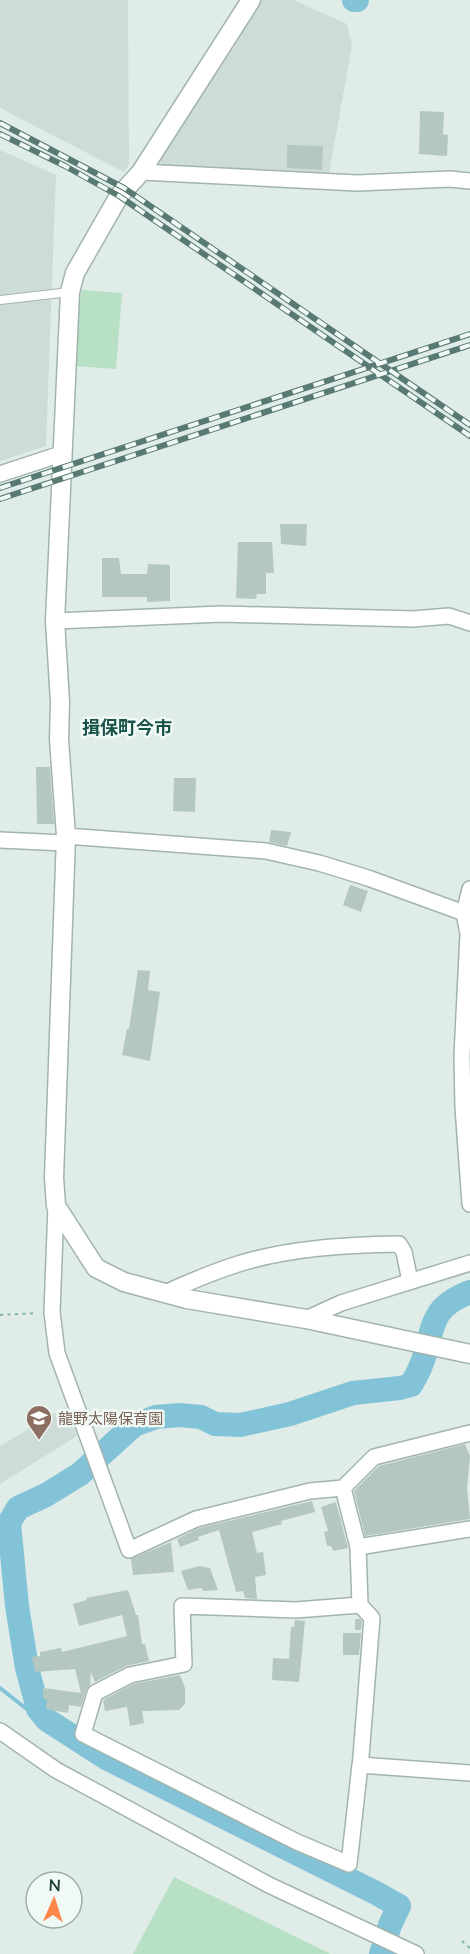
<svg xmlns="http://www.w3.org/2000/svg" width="470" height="1954" font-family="Lato,'Noto Sans JP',sans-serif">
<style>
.built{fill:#cedcd7}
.green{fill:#b7e0c5}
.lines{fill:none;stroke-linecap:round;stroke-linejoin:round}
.stream{stroke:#82c3d7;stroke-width:4}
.river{stroke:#82c3d7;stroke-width:24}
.building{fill:#b5c7c1}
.service-casing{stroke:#a2b4b0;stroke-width:10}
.minor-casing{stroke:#a2b4b0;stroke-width:18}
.tertiary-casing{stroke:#a2b4b0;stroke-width:21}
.path{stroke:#7db3a7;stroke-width:2;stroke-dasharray:3 4.5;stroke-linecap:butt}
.service{stroke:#fff;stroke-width:8}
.minor{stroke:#fff;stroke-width:15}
.tertiary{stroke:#fff;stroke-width:18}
.rail-casing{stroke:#597a74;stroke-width:6}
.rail{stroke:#f1f9f5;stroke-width:4;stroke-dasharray:11;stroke-linecap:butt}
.labels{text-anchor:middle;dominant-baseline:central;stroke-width:5;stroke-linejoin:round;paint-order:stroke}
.education-label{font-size:15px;fill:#785e54;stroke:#f1f9f5;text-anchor:start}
.quarter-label{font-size:18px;font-weight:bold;fill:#195249;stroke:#f1f9f5}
</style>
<rect width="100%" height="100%" fill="#e0ece8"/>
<g class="built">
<path d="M0 0H128L129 164 124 172 0 108Z"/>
<path d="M262 0H294L347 24 352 45 329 174 163 170 159 157Z"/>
<path d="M0 150 56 175 46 446 0 461Z"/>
<path d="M65 1407 77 1436 0 1484V1446Z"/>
</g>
<g class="green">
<path d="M82 290 122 293 116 369 75 366 79 304Z"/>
<path d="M174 1877 331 1954H133Z"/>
</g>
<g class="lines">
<path class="stream" d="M0 1688 33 1714 44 1718"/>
<g class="river">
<path d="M354 0H357"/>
<path d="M381 1954 390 1925 399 1906 376 1893 106 1758 47 1720 38 1709 27 1668 17 1606 9 1523 18 1508 46 1495 80 1474 134 1425 156 1417 179 1415 201 1417 215 1424 240 1425 290 1414 353 1393 400 1388 411 1385C417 1375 422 1365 425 1354 434 1321 434 1306 470 1292"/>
</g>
</g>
<g class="building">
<path d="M420 111 444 112 443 134 448 135 447 156 419 154Z"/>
<path d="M287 145 323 146 322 170 287 168Z"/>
<path d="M280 524H307L306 546 281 544Z"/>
<path d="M238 542H272L274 573H266V594H257L256 599 236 598Z"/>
<path d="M102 558H119L121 574H147L148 564 170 565V601L147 602V597H102Z"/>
<path d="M36 767H50L54 824H37Z"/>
<path d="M174 778H196L195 812 173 811Z"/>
<path d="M271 830 291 832 287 846 269 842Z"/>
<path d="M350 885 368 891 361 912 343 905Z"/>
<path d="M138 970 150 971 148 990 160 992 150 1061 122 1055 127 1029H129Z"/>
<path d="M465 1444 470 1456 467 1488 470 1519 365 1536 354 1491 379 1466Z"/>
<path d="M312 1501 315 1512 281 1521 282 1524 252 1532 257 1553 263 1552 266 1575 255 1577 257 1599 245 1598 243 1591 236 1592 219 1530 198 1537 199 1540 180 1547 177 1539 199 1528Z"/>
<path d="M336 1502 348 1548 333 1551 331 1546H327L324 1532 328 1531 321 1507Z"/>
<path d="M171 1542 174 1572 133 1575 131 1559Z"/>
<path d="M200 1566 210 1568 218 1590 204 1591 201 1588 188 1590 181 1571Z"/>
<path d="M128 1590 136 1615H138L142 1644H145L149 1661 126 1666 95 1682 91 1672 90 1685 86 1690 81 1707 69 1705 68 1713 46 1709 47 1700 43 1698V1688L81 1693 75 1669 35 1672 32 1657 40 1656V1652L61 1648 62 1652 127 1636 122 1615 79 1626 73 1604 87 1600 86 1598Z"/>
<path d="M355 1619H360L362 1621 361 1630H355Z"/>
<path d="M295 1620 305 1621 299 1682 272 1680 273 1658 289 1659 291 1627H294Z"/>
<path d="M343 1633H361L359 1655H343Z"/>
<path d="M180 1675 185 1688V1704L179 1710 142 1711 144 1723 130 1726 127 1707 105 1711 103 1700 133 1684Z"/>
</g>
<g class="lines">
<g class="service-casing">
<path id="service" d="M0 300 70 292"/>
</g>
<g class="minor-casing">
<g id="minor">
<path d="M141 172 357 183 450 179 470 181"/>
<path d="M0 474 61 454"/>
<path d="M55 621 222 614 413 619 449 616 470 623"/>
<path d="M66 836 266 851 319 863 368 878 464 913"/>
<path d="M0 840 65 843"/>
<path d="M470 889 464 913 468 934 462 1056 463 1107 470 1204"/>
<path d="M56 1206 52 1312 57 1353 129 1550 196 1519 310 1491 343 1488 374 1457 470 1433"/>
<path d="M165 1293C189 1282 213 1272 238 1264 289 1248 346 1245 399 1244L404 1252 410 1281"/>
<path d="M306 1319 341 1303 470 1263"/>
<path d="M343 1488 358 1547 360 1605 296 1610 182 1606 184 1664 130 1675 95 1693 83 1734 297 1842 349 1864 360 1765 470 1773"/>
<path d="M358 1547 470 1529"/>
<path d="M0 1731 56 1770 269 1885 416 1954"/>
<path d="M360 1769 372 1618 360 1605"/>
</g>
</g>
<g class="tertiary-casing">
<path id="tertiary" d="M251 0 141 172 119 196 75 273 70 292 55 621 60 702 59 739 66 836 54 1178 56 1206 96 1268 124 1282 187 1299 306 1319 470 1354"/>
</g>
<g class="path">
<path d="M0 1315 37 1313"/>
<path d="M462 1941 470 1948"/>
</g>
<use href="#service" class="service"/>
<use href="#minor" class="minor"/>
<use href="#tertiary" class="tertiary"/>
<g class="rail-casing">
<g id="rail">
<path d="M0 123 124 188 470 425"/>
<path d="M0 134 65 166 119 196 470 436"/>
<path d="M0 488 470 334"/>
<path d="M0 499 470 345"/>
</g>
</g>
<use href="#rail" class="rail"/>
</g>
<defs>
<g id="school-pin" transform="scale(1.35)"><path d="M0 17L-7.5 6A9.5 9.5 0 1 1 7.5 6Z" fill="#8d6e63" stroke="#f1f9f5"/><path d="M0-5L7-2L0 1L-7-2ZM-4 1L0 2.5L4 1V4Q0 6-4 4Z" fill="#fff"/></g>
</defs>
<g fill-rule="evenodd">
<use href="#school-pin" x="39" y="1418"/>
</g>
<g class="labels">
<g class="education-label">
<text x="58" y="1418">龍野太陽保育園</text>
</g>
<g class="quarter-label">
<text x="127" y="727">揖保町今市</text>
</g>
</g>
<g transform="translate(54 1900) rotate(3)"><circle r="28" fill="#f1f9f5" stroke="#9daeaa" stroke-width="1.5"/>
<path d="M0-4.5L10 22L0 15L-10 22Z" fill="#ff874b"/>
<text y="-9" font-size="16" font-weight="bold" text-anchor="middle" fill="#1f3e39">N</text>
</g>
</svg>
